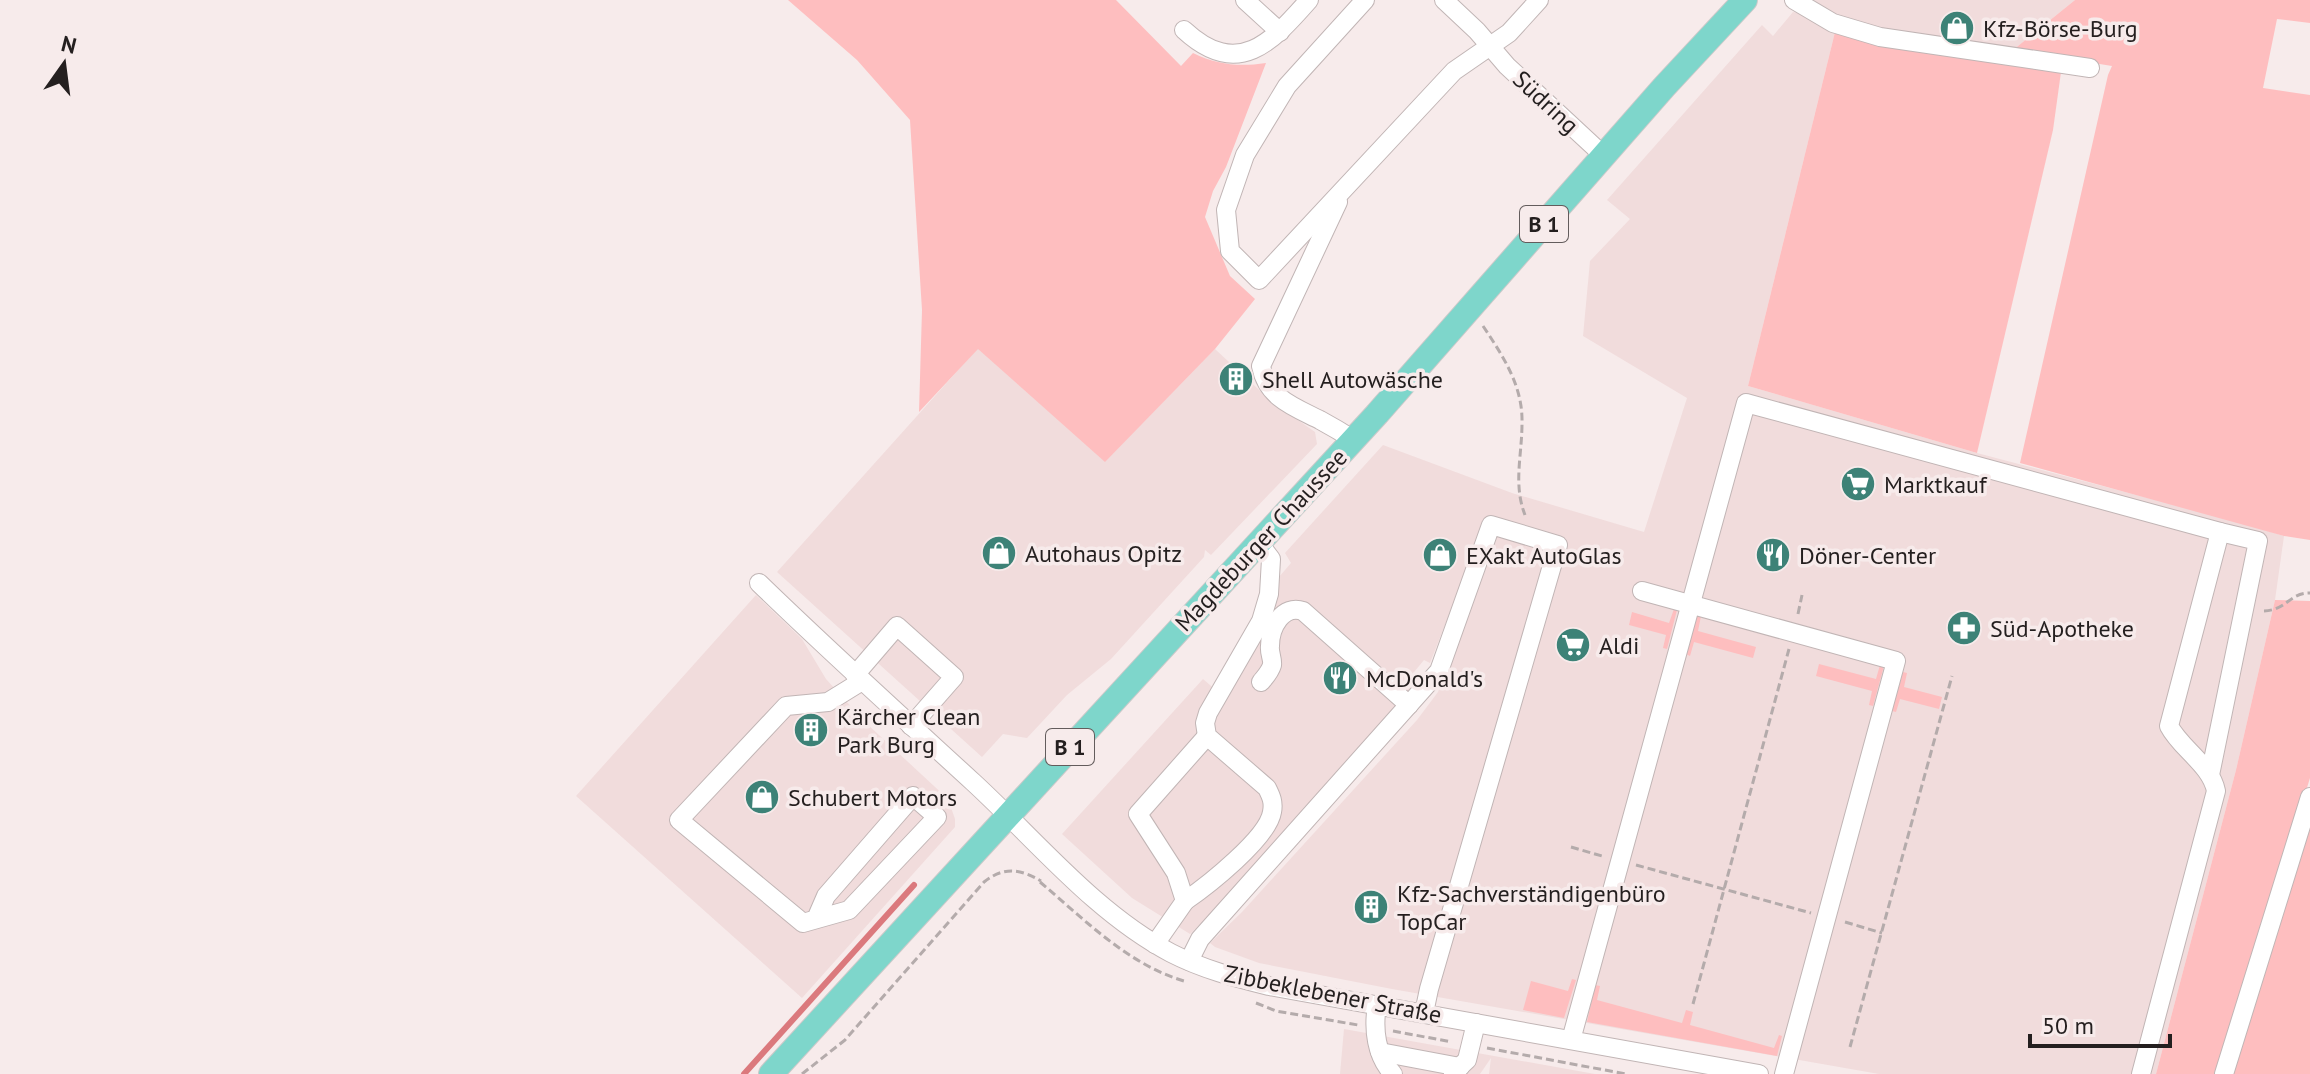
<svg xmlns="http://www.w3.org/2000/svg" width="2310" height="1074" font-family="'PT Sans',sans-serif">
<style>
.built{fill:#f1dcdc}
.green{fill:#febebf}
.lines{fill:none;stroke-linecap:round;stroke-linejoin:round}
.stream{stroke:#db797d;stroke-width:6}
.minor-casing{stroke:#c1b5b5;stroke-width:20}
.major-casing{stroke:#cac9c9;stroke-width:26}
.path{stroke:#b4abab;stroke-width:3;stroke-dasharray:8 4;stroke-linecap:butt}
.minor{stroke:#fff;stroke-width:18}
.major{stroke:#7ed6cb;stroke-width:24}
.labels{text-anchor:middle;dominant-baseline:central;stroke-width:7;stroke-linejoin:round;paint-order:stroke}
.shield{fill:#f7ebeb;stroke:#635c5c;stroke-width:2}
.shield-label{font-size:22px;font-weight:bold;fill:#241f1f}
.poi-label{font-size:24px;fill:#241f1f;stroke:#f7ebeb;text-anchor:start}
.street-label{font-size:24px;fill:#241f1f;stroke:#f7ebeb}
</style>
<rect width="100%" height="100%" fill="#f7ebeb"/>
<g class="built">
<path d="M1810 0H2075L2013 50 1917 38 1829 15Z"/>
<path d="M1793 12 1803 14 1835 32 1748 386 1977 453 2239 522 2284 536 2275 600 2236 770 2156 1074H1879L1392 989 1259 963 1215 947 1210 943 1242 912 1417 720 1438 692 1465 619 1452 607 1430 663 1424 660 1405 683 1411 688 1231 895 1190 934 1132 898 1062 834 1203 679 1225 698 1272 619 1279 577 1291 563 1285 553 1383 445 1512 493 1644 532 1687 398 1583 336 1590 261 1630 219 1607 200 1762 25 1773 36Z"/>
<path d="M978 348 1105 461 1215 349 1271 401 1315 432 1317 444 1211 555 1205 550 1204 557 1111 659 1067 695 1027 738 1003 734 982 757 777 572Z"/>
<path d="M756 595 802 639 826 679 866 723 948 799 955 819V827L802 998 576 796Z"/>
<path d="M1344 1029 1595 1074H1489L1491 1058 1480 1074H1340Z"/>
</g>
<g class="green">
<path d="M788 0H1116L1181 66 1193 53C1218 65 1239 67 1266 63L1226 167 1213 191 1205 217 1230 276 1255 299 1215 349 1105 462 978 349 919 412 922 310 910 120 857 60Z"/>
<path d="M2075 0H2310V23L2277 19 2263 88 2310 95V540L2284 536 2020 463 2108 75 2112 66 2013 50Z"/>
<path d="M1835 32 2061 72 2053 130 1977 453 1748 386Z"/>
<path d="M2275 600 2310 601V778L2217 1074H2156L2236 770Z"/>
<path d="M1674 609 1677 610 1667 649 1663 648 1666 635 1629 625 1632 612 1669 623Z"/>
<path d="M1696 615 1701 616 1698 631 1756 647 1753 658 1694 642 1690 656 1686 654Z"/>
<path d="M1819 664 1876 679 1880 665 1884 666 1873 706 1869 705 1872 691 1816 676Z"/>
<path d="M1903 672 1907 673 1904 687 1942 697 1939 709 1900 699 1896 712 1892 711Z"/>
<path d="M2310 805V1074H2229Z"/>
<path d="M1572 979 1576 980 1564 1018 1523 1010 1531 981 1568 991Z"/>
<path d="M1595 985 1600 986 1597 1000 1682 1023 1686 1010 1693 1012 1690 1025 1774 1048 1779 1035 1782 1036 1777 1056 1587 1022Z"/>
</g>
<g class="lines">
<path class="stream" d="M744 1074 914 885"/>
<g class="minor-casing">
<g id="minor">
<path d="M1245 0 1280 32"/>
<path d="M1365 0 1287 86 1245 155 1226 210 1230 251 1259 280 1454 71 1509 33 1539 0"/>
<path d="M1444 0 1477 31 1507 66 1603 155"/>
<path d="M1794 0 1833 23 1880 37 2090 68"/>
<path d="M1184 30C1238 80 1272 42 1309 0"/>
<path d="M1338 202 1261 366C1267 398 1294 407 1320 420 1331 426 1343 433 1354 440"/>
<path d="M759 583C829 651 901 716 973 782 1036 840 1095 913 1171 953 1202 969 1236 978 1269 986L1759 1074"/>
<path d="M1642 591 1896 661 1784 1074"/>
<path d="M855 675 897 626 954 677 911 726"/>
<path d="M1261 682C1265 677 1270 672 1272 665 1273 659 1269 653 1270 646 1270 627 1283 604 1303 611L1409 705"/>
<path d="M2210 775 2258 541 2220 532"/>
<path d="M1185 901C1207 886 1268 838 1272 812 1274 802 1271 796 1267 788L1207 736 1205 723 1208 713 1261 621 1269 594 1271 559 1259 543"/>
<path d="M816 919 826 896 913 796 937 817 849 910 803 923 679 820 786 706 828 702 862 681"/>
<path d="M1155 944 1185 901 1176 873 1138 814 1207 736"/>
<path d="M1189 961 1200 939 1439 671 1491 525 1558 545 1429 989 1424 1013"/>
<path d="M1377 1005C1373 1029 1376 1056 1393 1074"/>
<path d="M1571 1040 1746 403 2220 532 2169 726C2181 749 2211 765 2216 791L2141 1074"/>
<path d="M1380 1052 1460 1067"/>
<path d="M1453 1073 1467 1060 1476 1023"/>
<path d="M2224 1074 2310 797"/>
</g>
</g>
<g class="major-casing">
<path id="major" d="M771 1074 1377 414 1664 87 1745 0"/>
</g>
<g class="path">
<path d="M1483 326C1503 356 1523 386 1522 423 1522 456 1513 484 1525 515"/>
<path d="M2264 611C2287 610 2289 593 2310 593"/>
<path d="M1798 614 1802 595"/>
<path d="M1571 847 1602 856"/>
<path d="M1636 865 1811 913"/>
<path d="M1040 882C1084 919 1127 964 1184 981"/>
<path d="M1845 922 1882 933"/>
<path d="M1256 1003 1276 1011 1358 1025"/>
<path d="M1693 1004 1789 649"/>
<path d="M1393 1031 1452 1042"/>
<path d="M1850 1047 1952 676"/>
<path d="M1487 1048 1626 1074"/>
<path d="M802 1074 845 1040 984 882C1004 866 1021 869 1041 881"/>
</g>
<use href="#minor" class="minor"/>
<use href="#major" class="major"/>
</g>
<defs>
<g id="shop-disc" transform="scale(1.8)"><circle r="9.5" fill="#3d8277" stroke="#f7ebeb"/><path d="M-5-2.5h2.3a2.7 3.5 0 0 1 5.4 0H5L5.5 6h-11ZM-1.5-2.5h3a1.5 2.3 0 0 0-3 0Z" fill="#fff"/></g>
<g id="building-disc" transform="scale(1.8)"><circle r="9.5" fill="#3d8277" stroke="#f7ebeb"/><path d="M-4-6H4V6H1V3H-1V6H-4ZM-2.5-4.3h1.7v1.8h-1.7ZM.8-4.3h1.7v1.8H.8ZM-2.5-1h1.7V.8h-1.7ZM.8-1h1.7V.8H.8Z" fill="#fff"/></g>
<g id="supermarket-disc" transform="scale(1.8)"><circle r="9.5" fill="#3d8277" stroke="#f7ebeb"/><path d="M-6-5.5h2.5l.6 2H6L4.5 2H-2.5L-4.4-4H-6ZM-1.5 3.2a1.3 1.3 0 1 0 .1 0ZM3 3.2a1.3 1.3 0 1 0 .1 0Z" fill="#fff"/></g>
<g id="restaurant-disc" transform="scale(1.8)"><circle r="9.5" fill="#3d8277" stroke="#f7ebeb"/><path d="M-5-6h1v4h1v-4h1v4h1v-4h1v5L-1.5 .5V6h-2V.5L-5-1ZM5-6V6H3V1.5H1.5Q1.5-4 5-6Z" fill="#fff"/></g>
<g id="pharmacy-disc" transform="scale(1.8)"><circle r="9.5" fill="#3d8277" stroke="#f7ebeb"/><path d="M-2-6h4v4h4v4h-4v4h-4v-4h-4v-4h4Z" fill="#fff"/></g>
</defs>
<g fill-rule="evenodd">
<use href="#shop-disc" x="1957" y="28"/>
<use href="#building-disc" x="1236" y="379"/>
<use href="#supermarket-disc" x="1858" y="484"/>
<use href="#shop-disc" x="999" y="553"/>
<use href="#shop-disc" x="1440" y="555"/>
<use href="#restaurant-disc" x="1773" y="555"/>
<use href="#pharmacy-disc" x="1964" y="628"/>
<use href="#supermarket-disc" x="1573" y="645"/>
<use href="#restaurant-disc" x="1340" y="678"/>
<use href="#building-disc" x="811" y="730"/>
<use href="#shop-disc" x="762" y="797"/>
<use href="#building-disc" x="1371" y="907"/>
</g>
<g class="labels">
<g class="shield">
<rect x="1520" y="206" width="48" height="36" rx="6"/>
<rect x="1046" y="729" width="48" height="36" rx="6"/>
</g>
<g class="shield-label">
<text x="1544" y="224">B 1</text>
<text x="1070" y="747">B 1</text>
</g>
<g class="poi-label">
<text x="1983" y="28">Kfz-Börse-Burg</text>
<text x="1262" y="379">Shell Autowäsche</text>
<text x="1884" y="484">Marktkauf</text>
<text x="1025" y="553">Autohaus Opitz</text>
<text x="1466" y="555">EXakt AutoGlas</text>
<text x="1799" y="555">Döner-Center</text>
<text x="1990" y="628">Süd-Apotheke</text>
<text x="1599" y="645">Aldi</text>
<text x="1366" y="678">McDonald's</text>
<text x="837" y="716">Kärcher Clean<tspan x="837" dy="28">Park Burg</tspan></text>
<text x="788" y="797">Schubert Motors</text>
<text x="1397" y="893">Kfz-Sachverständigenbüro<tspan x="1397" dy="28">TopCar</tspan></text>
</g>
<g class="street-label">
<text transform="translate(1546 102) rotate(43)">Südring</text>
<text transform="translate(1261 540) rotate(-47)">Magdeburger Chaussee</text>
<text transform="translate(1333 994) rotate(11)">Zibbeklebener Straße</text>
</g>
</g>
<g transform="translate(64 64) rotate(14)" stroke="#f7ebeb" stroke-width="6" paint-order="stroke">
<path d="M0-6L14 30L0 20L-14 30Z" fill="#241f1f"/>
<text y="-12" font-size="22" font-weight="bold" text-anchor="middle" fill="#241f1f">N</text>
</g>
<path d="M2030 1034v12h140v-12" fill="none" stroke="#241f1f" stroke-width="4"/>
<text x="2042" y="1034" font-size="24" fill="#241f1f" stroke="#f7ebeb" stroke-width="6" paint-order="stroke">50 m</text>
</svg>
